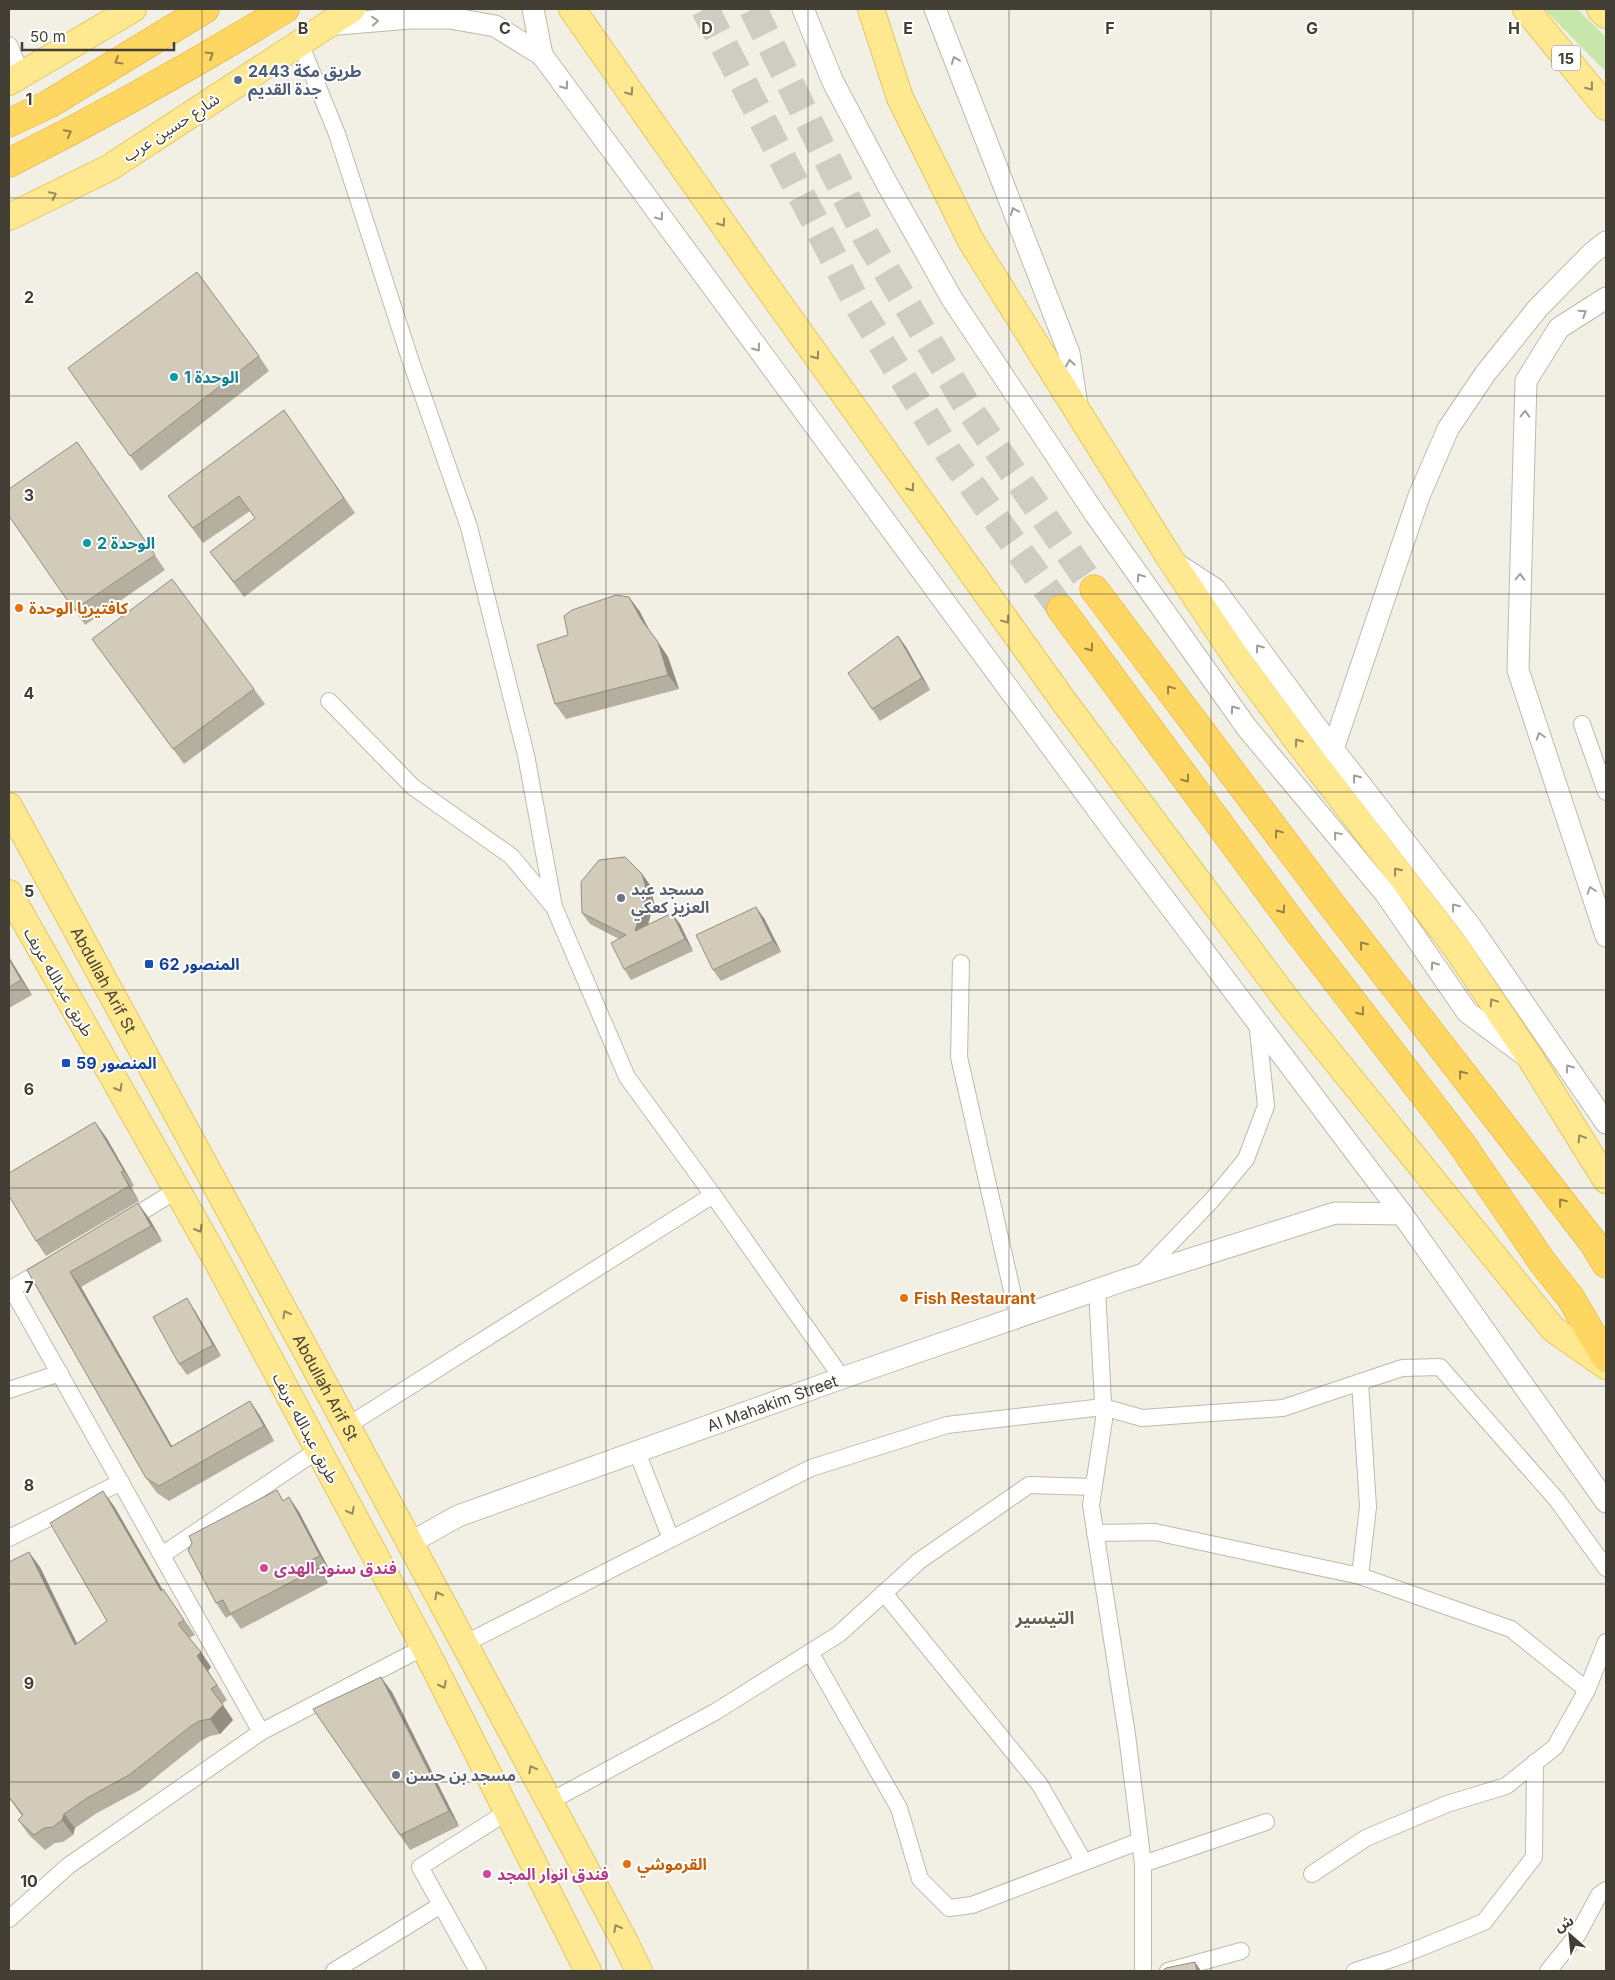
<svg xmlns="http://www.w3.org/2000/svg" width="1615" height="1980" font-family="Inter,'Noto Sans Arabic',sans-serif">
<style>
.green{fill:#c7e7ab}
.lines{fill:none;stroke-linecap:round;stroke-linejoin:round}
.motorway-tunnel{stroke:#cfccc1;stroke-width:28;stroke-dasharray:28 14;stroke-linecap:butt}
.minor-casing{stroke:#c0baa9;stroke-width:18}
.tertiary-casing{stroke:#c0baa9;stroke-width:23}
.primary-casing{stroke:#e3c760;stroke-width:28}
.motorway-casing{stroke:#ddac32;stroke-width:29}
.minor{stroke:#fff;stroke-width:16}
.tertiary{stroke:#fff;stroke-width:21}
.primary{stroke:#fee890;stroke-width:26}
.motorway{stroke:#fed762;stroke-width:28}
.wall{fill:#b5af9f}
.shaded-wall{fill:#948e82}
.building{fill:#d3cbb9;stroke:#948e82}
.oneway{stroke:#a29f9a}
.oneway2{stroke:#988349}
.oneway3{stroke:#988b5d}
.grid{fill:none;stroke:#443f34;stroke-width:1;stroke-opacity:0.55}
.service-dot{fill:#5c6f8a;stroke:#fff;stroke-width:2}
.culture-dot{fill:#0f9aa8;stroke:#fff;stroke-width:2}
.food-dot{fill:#e8710a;stroke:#fff;stroke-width:2}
.worship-dot{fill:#6b7280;stroke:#fff;stroke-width:2}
.transit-dot{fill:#1a4fb4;stroke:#fff;stroke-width:2}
.hotel-dot{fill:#d1479c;stroke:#fff;stroke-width:2}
.labels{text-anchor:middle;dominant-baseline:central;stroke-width:4;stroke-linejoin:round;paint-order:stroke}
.shield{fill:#fff;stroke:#7c7971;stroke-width:1}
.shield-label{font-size:15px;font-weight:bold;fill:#443f34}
.service-label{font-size:16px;font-weight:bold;fill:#4e5e75;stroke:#fff;text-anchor:start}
.street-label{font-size:16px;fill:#443f34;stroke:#fff}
.culture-label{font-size:16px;font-weight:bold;fill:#0d838f;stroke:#fff;text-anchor:start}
.food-label{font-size:16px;font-weight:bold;fill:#c56008;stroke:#fff;text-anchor:start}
.worship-label{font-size:16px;font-weight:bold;fill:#5b616d;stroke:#fff;text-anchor:start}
.transit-label{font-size:16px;font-weight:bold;fill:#164399;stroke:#fff;text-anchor:start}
.hotel-label{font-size:16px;font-weight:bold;fill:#b23c85;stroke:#fff;text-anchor:start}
.neighbourhood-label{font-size:18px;font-weight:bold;fill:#675e4b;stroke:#fff}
.grid-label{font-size:16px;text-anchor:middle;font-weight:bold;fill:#443f34;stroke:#fff;stroke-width:4;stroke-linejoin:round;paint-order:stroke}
</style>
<rect width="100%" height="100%" fill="#f2efe4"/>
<path class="green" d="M1544 9H1577L1606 37V72Z"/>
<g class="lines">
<g class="motorway-tunnel">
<path d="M705 9 859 307 950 455 1061 609"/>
<path d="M753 9 865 235 969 409 1094 589"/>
</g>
<g class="minor-casing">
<g id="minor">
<path d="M300 43 337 134 410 359 469 527 526 755 554 907 627 1077 713 1195 842 1378"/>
<path d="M9 45 22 75"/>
<path d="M329 701 413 787 511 856 553 906"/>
<path d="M1582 724 1606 792"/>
<path d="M961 963 959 1057 1018 1317"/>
<path d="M125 1222 177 1190"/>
<path d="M1141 1274 1212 1200 1246 1159 1266 1106 1257 1021"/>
<path d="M12 1289 261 1732"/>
<path d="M9 1290 50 1266"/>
<path d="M1097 1290 1104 1420 1091 1505 1127 1735 1143 1864V1971"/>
<path d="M9 1390 60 1373"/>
<path d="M347 1426 713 1195"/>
<path d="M637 1452 671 1539"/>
<path d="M1095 1533 1155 1532 1360 1576 1511 1629 1587 1690"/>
<path d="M9 1538 121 1482"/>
<path d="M162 1555 318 1450"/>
<path d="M1360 1576 1368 1507 1360 1382"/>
<path d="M884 1593 1040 1785 1084 1862"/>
<path d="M464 1644 811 1468 947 1425 1103 1407 1142 1418 1283 1408 1402 1368 1440 1367 1557 1500 1606 1568"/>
<path d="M810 1652 899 1808 920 1879 949 1908 972 1905 1140 1841"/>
<path d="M549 1802 715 1712 839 1634 919 1561 1029 1485 1094 1487"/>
<path d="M1143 1864 1266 1822"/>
<path d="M1312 1874 1366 1838 1447 1804 1506 1786 1555 1747 1587 1690 1606 1642"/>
<path d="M9 1919 68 1866 261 1732 424 1647"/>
<path d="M334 1971 441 1905"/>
<path d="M478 1971 420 1867 507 1812"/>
<path d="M1168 1971 1241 1951"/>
<path d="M1355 1971 1395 1958 1484 1922 1534 1857 1535 1762"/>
<path d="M1548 1971 1578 1934 1599 1895 1606 1890"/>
</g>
</g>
<g class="tertiary-casing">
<g id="tertiary">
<path d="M533 9 542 55"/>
<path d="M803 9 833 82 886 182 952 299 1095 514 1247 728 1385 893 1467 1012 1522 1053"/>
<path d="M935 9 1069 353 1077 406"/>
<path d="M326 25 410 18H450L495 26 542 55 1117 836 1402 1214 1606 1502"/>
<path d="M1606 298 1559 328 1526 381 1518 670 1606 936"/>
<path d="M1175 563 1215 589 1333 749 1471 927 1606 1123"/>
<path d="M1333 749 1419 496 1448 429 1485 374 1538 308 1591 254 1606 242"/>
<path id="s1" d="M410 1543 458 1516 842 1378 1125 1280 1335 1213 1402 1214"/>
</g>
</g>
<g class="primary-casing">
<g id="primary">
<path d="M572 9 758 274 1065 703 1183 861 1290 1004 1553 1329 1606 1366"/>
<path d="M871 9 900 98 971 241 1171 560 1240 663 1308 755 1455 946 1531 1059 1606 1180"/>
<path d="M1526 9 1606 107"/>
<path d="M1600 9 1606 15"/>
<path d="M9 82 133 9"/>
<path d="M9 217 109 168 352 9"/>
<path id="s2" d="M9 806 347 1426 626 1944 639 1971"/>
<path d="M9 893 216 1259 424 1647 588 1971"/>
</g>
</g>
<g class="motorway-casing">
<g id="motorway">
<path d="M9 123 49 104 205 9"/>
<path d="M9 163C104 115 195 64 285 9"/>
<path d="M1094 589 1328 900 1592 1241 1606 1264"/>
<path d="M1061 609 1299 932 1461 1143 1543 1263 1570 1297 1606 1358"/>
</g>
</g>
<use href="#minor" class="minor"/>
<use href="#tertiary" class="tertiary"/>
<use href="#primary" class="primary"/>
<use href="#motorway" class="motorway"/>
</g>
<g class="wall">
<path d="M259 356 269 371 141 471 68 368Z"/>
<path d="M284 410 355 513 244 597 210 552 255 518 250 511 203 543 168 496Z"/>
<path d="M77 442 165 570 85 625 9 516Z"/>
<path d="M629 597 640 612 650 631 668 657 679 689 566 719 555 704 568 635Z"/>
<path d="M898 636 906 647 930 690 880 721 872 709Z"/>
<path d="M92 639 254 689 265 704 184 764Z"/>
<path d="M642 874 650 885 654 903 648 925 680 924 693 951 631 980 624 969 619 939 590 924 582 913Z"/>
<path d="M764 918 781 952 721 981 713 970Z"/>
<path d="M9 957 32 995 9 1008Z"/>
<path d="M106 1137 134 1186 131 1187 139 1201 46 1256 36 1241Z"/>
<path d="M149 1218 162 1241 81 1287 172 1446 250 1401 260 1416 274 1441 169 1501 157 1493 146 1478 27 1270Z"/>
<path d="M194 1309 221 1356 187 1375 179 1364Z"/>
<path d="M289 1497 299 1512 330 1571 323 1574 328 1583 241 1629 231 1615 226 1618 216 1603 284 1500Z"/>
<path d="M114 1506 162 1590 163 1589 195 1635 189 1638 201 1652 211 1667 208 1671 227 1700 222 1704 233 1720 220 1734 210 1736 201 1741 140 1790 97 1813 75 1828 73 1835 63 1842 55 1843 45 1850 29 1835 18 1820 22 1816 9 1798V1562L40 1567 77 1643 107 1621Z"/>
<path d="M392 1692 459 1826 410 1850 313 1709Z"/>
</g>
<g class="shaded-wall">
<path d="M629 597 640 612 651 634 641 619Z"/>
<path d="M898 636 906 647 930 690 922 678Z"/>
<path d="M658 642 668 657 679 689 668 675Z"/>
<path d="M642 874 650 885 654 903 643 942 635 931Z"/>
<path d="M756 907 764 918 781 952 773 941Z"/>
<path d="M672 913 680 924 693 951 685 939Z"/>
<path d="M9 957 32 995 21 980 9 959Z"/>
<path d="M95 1122 106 1137 134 1186 124 1171Z"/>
<path d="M121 1172 131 1187 139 1201 129 1186Z"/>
<path d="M138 1203 149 1218 162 1241 151 1226Z"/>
<path d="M70 1272 81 1287 181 1462 171 1447Z"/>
<path d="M187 1298 194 1309 221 1356 213 1345Z"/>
<path d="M250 1401 260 1416 274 1441 264 1426Z"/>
<path d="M103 1491 114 1506 172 1606 161 1591Z"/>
<path d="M289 1497 299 1512 330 1571 320 1556Z"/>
<path d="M29 1552 40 1567 85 1660 75 1645Z"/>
<path d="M313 1559 323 1574 328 1583 318 1568Z"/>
<path d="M201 1652 211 1667 208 1671 227 1700 197 1656Z"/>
<path d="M381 1677 392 1692 459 1826 449 1811Z"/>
<path d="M223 1705 233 1720 220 1734 210 1719Z"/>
<path d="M64 1814 75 1828 73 1835 62 1820Z"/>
<path d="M1195 1962 1201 1971H1197Z"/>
</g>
<g class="building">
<path d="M197 272 259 356 130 456 68 368Z"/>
<path d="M284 410 344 498 234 582 210 552 255 518 239 496 193 528 168 496Z"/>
<path d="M77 442 155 555 74 610 9 516V489Z"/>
<path d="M172 579 254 689 173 749 92 639Z"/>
<path d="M616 595 629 597 641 619 658 642 668 675 555 704 537 645 568 635 564 616 572 610Z"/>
<path d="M898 636 922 678 872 709 848 673Z"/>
<path d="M625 857 642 874 647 892 635 931 672 913 685 939 624 969 611 943 626 935 582 913 581 882 599 860Z"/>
<path d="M756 907 773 941 713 970 696 935Z"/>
<path d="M9 959 21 980 9 987Z"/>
<path d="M95 1122 124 1171 121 1172 129 1186 36 1241 9 1196V1173Z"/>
<path d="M138 1203 151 1226 70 1272 171 1447 250 1401 264 1426 159 1486 146 1478 27 1270Z"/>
<path d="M187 1298 213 1345 179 1364 153 1317Z"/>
<path d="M277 1490 283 1501 289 1497 320 1556 313 1559 318 1568 230 1614 223 1600 216 1603 188 1550 192 1543 189 1536Z"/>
<path d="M103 1491 161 1591 163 1589 184 1620 178 1624 201 1652 197 1656 217 1685 211 1689 223 1705 210 1719 199 1721 191 1726 129 1775 87 1798 64 1814 62 1820 53 1827 44 1828 34 1835 18 1820 23 1815 9 1797V1562L29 1552 75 1645 107 1621 50 1523Z"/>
<path d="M381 1677 449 1811 400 1835 313 1709Z"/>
<path d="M1195 1962 1197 1971H1162L1166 1968Z"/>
</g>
<defs><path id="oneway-chevron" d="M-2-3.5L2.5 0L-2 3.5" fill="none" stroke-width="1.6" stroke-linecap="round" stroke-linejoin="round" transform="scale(1.25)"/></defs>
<g class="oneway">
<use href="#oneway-chevron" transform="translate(375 21) rotate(-5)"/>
<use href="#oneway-chevron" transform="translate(955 60) rotate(-112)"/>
<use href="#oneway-chevron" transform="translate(565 86) rotate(54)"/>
<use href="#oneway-chevron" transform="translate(1014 211) rotate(-112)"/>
<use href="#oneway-chevron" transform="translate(660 217) rotate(54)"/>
<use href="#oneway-chevron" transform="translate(1583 313) rotate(-33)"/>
<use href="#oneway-chevron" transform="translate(757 348) rotate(54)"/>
<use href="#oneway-chevron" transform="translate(1070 363) rotate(-99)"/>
<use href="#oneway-chevron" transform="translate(1525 414) rotate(-88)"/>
<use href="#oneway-chevron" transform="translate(1140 577) rotate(-125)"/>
<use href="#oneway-chevron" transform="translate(1520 577) rotate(-88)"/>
<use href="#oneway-chevron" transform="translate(1259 648) rotate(-126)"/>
<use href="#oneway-chevron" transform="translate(1234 709) rotate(-125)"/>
<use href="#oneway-chevron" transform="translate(1540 736) rotate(-108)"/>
<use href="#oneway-chevron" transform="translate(1356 778) rotate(-128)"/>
<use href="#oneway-chevron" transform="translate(1337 835) rotate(-130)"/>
<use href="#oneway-chevron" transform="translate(1591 890) rotate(-108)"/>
<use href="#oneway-chevron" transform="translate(1455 907) rotate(-128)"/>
<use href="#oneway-chevron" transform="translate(1434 965) rotate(-125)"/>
<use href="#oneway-chevron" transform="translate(1569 1068) rotate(-125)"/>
</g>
<g class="oneway2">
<use href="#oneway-chevron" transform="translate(210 55) rotate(-32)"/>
<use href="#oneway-chevron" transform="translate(118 61) rotate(149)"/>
<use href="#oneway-chevron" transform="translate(68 133) rotate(-28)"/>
<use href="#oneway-chevron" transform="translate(1090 648) rotate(54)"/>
<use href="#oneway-chevron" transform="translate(1170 689) rotate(-127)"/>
<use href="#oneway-chevron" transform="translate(1186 779) rotate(54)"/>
<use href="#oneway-chevron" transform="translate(1278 833) rotate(-127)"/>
<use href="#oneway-chevron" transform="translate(1282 910) rotate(54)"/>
<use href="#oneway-chevron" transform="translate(1363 945) rotate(-128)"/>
<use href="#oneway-chevron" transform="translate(1361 1012) rotate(52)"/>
<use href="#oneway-chevron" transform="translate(1462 1074) rotate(-128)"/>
<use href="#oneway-chevron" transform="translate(1562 1202) rotate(-128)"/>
</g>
<g class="oneway3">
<use href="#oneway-chevron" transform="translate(1590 87) rotate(51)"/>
<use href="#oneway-chevron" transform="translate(630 92) rotate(55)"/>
<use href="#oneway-chevron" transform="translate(53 195) rotate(-26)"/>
<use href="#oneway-chevron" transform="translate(722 223) rotate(55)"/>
<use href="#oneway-chevron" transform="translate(816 356) rotate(54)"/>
<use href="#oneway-chevron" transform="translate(911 488) rotate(54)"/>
<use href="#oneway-chevron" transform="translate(1006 620) rotate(54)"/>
<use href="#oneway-chevron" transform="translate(1298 742) rotate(-126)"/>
<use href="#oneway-chevron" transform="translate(1397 871) rotate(-128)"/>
<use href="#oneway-chevron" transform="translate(1493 1002) rotate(-124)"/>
<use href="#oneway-chevron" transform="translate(119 1088) rotate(60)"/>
<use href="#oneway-chevron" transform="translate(1581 1138) rotate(-121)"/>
<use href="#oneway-chevron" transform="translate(199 1229) rotate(60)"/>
<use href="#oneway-chevron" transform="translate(286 1314) rotate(-119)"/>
<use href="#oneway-chevron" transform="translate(351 1511) rotate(62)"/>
<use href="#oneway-chevron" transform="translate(438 1595) rotate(-118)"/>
<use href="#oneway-chevron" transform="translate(443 1685) rotate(63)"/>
<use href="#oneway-chevron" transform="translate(532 1769) rotate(-118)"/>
<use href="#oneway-chevron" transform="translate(617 1928) rotate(-118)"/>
</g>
<path class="grid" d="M202 9V1971M404 9V1971M606 9V1971M808 9V1971M1009 9V1971M1211 9V1971M1413 9V1971M9 198H1606M9 396H1606M9 594H1606M9 792H1606M9 990H1606M9 1188H1606M9 1386H1606M9 1584H1606M9 1782H1606"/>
<circle class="service-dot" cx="238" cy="80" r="5"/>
<g class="culture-dot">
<circle cx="174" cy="377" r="5"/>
<circle cx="87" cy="543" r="5"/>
</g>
<g class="food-dot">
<circle cx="19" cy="608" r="5"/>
<circle cx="904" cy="1298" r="5"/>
<circle cx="627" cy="1864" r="5"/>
</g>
<g class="worship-dot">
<circle cx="621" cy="898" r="5"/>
<circle cx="396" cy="1775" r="5"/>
</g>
<g class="transit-dot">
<rect x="144" y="959" width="10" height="10" rx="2.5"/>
<rect x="61" y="1058" width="10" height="10" rx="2.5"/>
</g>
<g class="hotel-dot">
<circle cx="264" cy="1568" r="5"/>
<circle cx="487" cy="1874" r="5"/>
</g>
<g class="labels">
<rect class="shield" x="1552" y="45.5" width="28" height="25" rx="4"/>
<g class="shield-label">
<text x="1566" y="58">15</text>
</g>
<g class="service-label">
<text x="248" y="71">2443 طريق مكة<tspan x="248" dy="18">جدة القديم</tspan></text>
</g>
<g class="street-label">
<text transform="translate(171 127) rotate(-33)">شارع حسين عرب</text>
<text stroke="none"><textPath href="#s2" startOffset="198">Abdullah Arif St</textPath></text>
<text transform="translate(59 982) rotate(60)">طريق عبدالله عريف</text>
<text stroke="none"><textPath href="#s2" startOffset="662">Abdullah Arif St</textPath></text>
<text stroke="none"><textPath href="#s1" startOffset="389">Al Mahakim Street</textPath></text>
<text transform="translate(306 1428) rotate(62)">طريق عبدالله عريف</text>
</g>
<g class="culture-label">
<text x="184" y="377">الوحدة 1</text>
<text x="97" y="543">الوحدة 2</text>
</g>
<g class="food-label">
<text x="29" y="608">كافتيريا الوحدة</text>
<text x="914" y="1298">Fish Restaurant</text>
<text x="637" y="1864">القرموشي</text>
</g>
<g class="worship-label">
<text x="631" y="889">مسجد عبد<tspan x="631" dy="18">العزيز كعكي</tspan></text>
<text x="406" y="1775">مسجد بن حسن</text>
</g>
<g class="transit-label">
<text x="159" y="964">المنصور 62</text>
<text x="76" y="1063">المنصور 59</text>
</g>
<g class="hotel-label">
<text x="274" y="1568">فندق سنود الهدى</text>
<text x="497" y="1874">فندق انوار المجد</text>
</g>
<g class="neighbourhood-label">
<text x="1045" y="1617">التيسير</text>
</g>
</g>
<g class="grid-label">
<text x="303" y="34">B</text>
<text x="505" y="34">C</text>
<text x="707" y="34">D</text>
<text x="908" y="34">E</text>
<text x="1110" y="34">F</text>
<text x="1312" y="34">G</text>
<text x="1514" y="34">H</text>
<text x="29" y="105">1</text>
<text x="29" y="303">2</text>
<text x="29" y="501">3</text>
<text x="29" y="699">4</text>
<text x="29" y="897">5</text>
<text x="29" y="1095">6</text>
<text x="29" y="1293">7</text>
<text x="29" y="1491">8</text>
<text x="29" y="1689">9</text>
<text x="29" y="1887">10</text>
</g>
<rect width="1615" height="1980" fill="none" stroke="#443f34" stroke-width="20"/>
<g transform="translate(1570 1935) rotate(333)" stroke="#ffffff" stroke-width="4" paint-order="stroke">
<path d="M0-4L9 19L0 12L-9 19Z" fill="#443f34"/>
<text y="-8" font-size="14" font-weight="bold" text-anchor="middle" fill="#443f34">ش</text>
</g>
<path d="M22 42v8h152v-8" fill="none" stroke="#443f34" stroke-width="2.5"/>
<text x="30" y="42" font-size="15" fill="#443f34" stroke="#ffffff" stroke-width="4" paint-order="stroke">50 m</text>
</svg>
